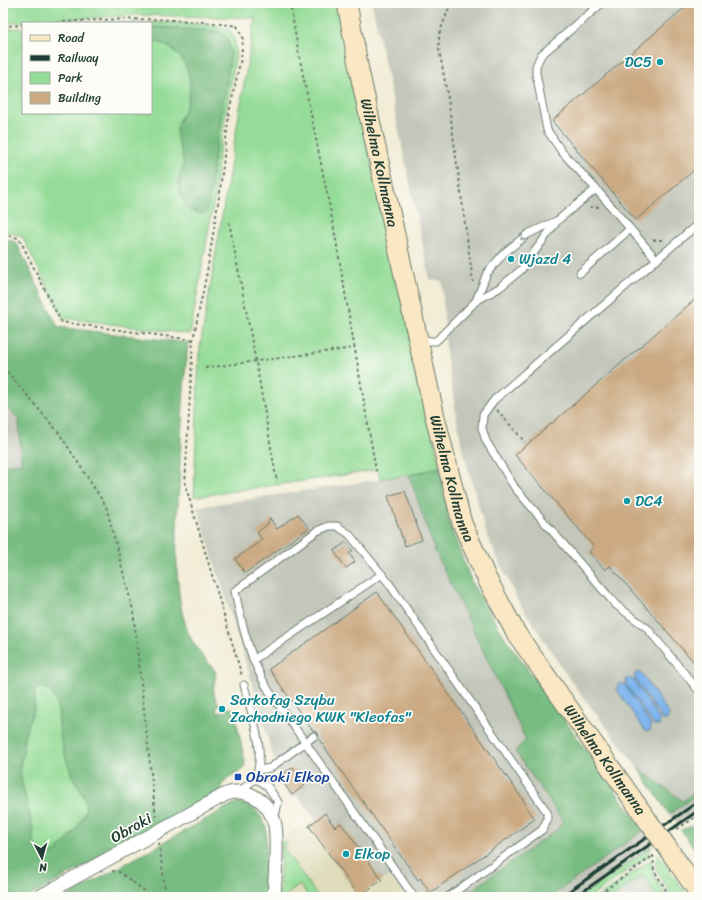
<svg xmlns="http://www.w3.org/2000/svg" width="702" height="900" font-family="Sriracha,sans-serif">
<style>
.built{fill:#dfddbb}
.industrial{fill:#c3c6b9}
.green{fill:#94dc97;stroke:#5a8c66}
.forest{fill:#77bc80;stroke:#4b7c5a;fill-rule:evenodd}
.water{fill:#7eb4ed;stroke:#4e7890}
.building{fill:#cbaa83}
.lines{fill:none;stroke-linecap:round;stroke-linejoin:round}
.lane-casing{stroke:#697b6d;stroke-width:9}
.street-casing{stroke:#697b6d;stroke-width:15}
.secondary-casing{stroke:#697b6d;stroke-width:21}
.path{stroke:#697b6d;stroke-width:2;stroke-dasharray:3 3;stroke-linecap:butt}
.lane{stroke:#fff;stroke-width:7}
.street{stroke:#fff;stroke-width:13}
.secondary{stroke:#fae7c3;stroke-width:19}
.rail{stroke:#1f3d34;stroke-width:3}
.secondary-bridge-casing{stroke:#697b6d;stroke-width:21;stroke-linecap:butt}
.secondary-bridge{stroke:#fae7c3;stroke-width:19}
.oneway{stroke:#8f9e9a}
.culture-dot{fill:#0f9aa8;stroke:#fdfcf7;stroke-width:1.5}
.transit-dot{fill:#1a4fb4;stroke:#fdfcf7;stroke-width:1.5}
.labels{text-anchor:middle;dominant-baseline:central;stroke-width:3.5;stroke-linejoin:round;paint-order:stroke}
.culture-label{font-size:15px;fill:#0d838f;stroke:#fdfcf7;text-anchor:start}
.street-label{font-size:15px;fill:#1f3d34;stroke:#fdfcf7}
.transit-label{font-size:15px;fill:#164399;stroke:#fdfcf7;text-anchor:start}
</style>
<rect width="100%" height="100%" fill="#fdfcf7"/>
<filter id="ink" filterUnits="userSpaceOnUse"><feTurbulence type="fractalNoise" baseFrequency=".025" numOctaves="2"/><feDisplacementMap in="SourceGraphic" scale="8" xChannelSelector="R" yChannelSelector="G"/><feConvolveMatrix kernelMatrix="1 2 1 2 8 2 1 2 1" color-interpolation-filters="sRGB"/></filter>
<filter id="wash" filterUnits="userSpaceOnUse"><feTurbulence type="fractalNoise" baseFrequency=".012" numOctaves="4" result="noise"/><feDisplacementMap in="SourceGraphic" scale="16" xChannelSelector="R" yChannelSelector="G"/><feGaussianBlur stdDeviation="0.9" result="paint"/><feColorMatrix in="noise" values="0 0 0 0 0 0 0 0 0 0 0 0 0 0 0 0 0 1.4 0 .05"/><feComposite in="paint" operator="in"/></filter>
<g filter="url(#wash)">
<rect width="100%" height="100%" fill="#f2edd7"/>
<path class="built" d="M316 820 391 875 407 897H280L281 842 294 829Z"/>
<g class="industrial">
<path d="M372 3H699V789L683 801 638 768 570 680 518 601 487 536 461 443 446 353 442 281 430 280Z"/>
<path d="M3 404 19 419 21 463 3 465Z"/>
<path d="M409 475 435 551 526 740 515 751 563 821 558 829 462 897H407L391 876 382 880 335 827 316 820 299 797 289 796 279 777 251 679 197 507Z"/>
<path d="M699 793V812L679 826 669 814Z"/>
<path d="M644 830 654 845 580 897H550Z"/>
<path d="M643 875 657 897H613Z"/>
</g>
<g class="green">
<path d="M3 3H338L348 57 440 467 409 475 380 479 378 470 194 497 199 354 255 18 138 15 3 23Z"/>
<path d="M106 22C127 23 216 21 229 30 236 35 235 45 236 53L218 159 214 200 190 334 63 318 22 236 3 231V38L6 29 23 28V113H151V40C184 48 196 73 187 105 185 111 179 117 178 124 175 136 182 148 183 160 184 167 180 176 178 184L209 202 214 158 231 54 178 28 151 27V23H94Z"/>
<path d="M40 687 50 690C62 708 57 721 61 740 64 751 67 762 71 772 75 784 85 794 86 806 87 818 62 850 51 854 47 855 42 854 39 853L33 840V829L21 779 20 764 23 755 24 736 34 709 35 690Z"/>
<path d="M285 841 287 844 283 847 318 897H309L300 885 283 897H279L281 842Z"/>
<path d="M651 847 647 857 591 897H580Z"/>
<path d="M658 854 688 896 689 897H673C665 885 650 868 658 854Z"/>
<path d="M651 860 654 876 667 897H657L643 875 613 897H598Z"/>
</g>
<g class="forest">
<path d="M151 27 217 31 228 38 231 54 214 158 209 202 206 211 202 214 189 210C180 199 177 187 180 174 182 168 184 164 183 159 182 149 175 140 177 129 178 121 183 115 186 107 198 75 184 48 151 40Z"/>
<path d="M3 239 16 242 58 327 188 343C183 391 181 438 179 485 177 530 172 590 188 632 194 647 206 660 216 672 215 685 209 693 221 706L216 707 218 713 227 711 226 707 234 709 245 762 244 769 228 779 221 786 222 789 29 897H3V465L21 463 19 419 3 404ZM40 687 50 690C62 708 57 721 61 740 64 751 67 762 71 772 75 783 85 794 86 806 87 818 62 850 51 854 47 855 42 854 39 853L33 840V829L21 779 20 764 23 755 24 736 34 709 35 690Z"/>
<path d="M440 467 449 523 473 585 506 639 644 830 550 897H462L558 829 563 821 515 751 526 740 435 551 409 475Z"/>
<path d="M638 768 683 801 694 793V797L669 814Z"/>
<path d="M240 803C253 806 261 814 266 826L267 897H66L233 804Z"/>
<path d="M699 824V855L681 830Z"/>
</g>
<g class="water">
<path d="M638 672 642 674 669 714 667 720H663L635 679V674Z"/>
<path d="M629 678 634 680 660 720 659 726 654 725 626 685V679Z"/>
<path d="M620 683 625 685 651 725 650 731H645L617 690V686Z"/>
</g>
<g id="blocks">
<g class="building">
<path d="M690 3H699V166L636 220 552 121Z"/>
<path d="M699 296V668L610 566 605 570 589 552 594 547 515 455Z"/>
<path d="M405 491 422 540 405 546 388 496Z"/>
<path d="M298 514 309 528 245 573 235 559 262 540 257 532 267 525 270 518 277 529Z"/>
<path d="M346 542 353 551 349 553 355 562 346 568 334 551Z"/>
<path d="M377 592 526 804 525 805 535 819 430 893 420 878 418 880 318 738V733L313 731 269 669Z"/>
<path d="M293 767 305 785 292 795 279 777Z"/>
<path d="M325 813 335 827 341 823 382 880 359 896 309 826Z"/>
</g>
</g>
</g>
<g filter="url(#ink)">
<use href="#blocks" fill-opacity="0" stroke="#697b6d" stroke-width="1"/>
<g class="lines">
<g class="lane-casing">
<g id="lane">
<path d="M596 189 562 152 547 130 536 73V66L541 55 602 3"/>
<path d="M699 223 494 400 483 415 482 428 486 441 515 488 616 605 647 628 699 691"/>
<path d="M580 273 630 229"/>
<path d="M476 301 487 273 504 253 528 234 556 221"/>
<path d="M419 337 430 341H436L476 301 499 288 521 270 558 220 596 189 657 260"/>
<path d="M253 660 382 574"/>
<path d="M244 685C251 713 267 751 255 779"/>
<path d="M259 770 270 768 314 736"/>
<path d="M240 791 255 779 262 782 268 787 278 802 276 812 271 815"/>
<path d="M414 897 269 691C250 660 242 626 235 591L317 531 329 526H337L349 534 388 582 547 812V820L542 830 448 897"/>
</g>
</g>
<g class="street-casing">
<path id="street" d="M39 897 226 794C249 786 270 803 275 825 278 844 275 877 274 897"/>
</g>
<g class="secondary-casing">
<g id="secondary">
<path id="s1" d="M347 3 359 70 435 417 462 523 487 579 516 633 648 821"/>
<path d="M667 847 699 893"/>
</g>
</g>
<g class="path">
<path d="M290 3 299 55 333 223 376 471"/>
<path d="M451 3 439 34V49L448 98 473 282"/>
<path d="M51 23C112 18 175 17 237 26L243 39 241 58 229 113 220 191 207 272 193 340 185 484 242 676"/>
<path d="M3 26 23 25"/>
<path d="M590 207H600"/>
<path d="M229 222 256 362 277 482"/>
<path d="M3 235 19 238 61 322 193 340"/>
<path d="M653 240H664"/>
<path d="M3 367 59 433 106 506 133 610 156 819"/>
<path d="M205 368 354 348"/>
<path d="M497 410 525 442"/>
<path d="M677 829 699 815"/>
<path d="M159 843 166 897"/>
<path d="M653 855 654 870 670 897"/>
<path d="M112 871 119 872 153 897"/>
<path d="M595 897 653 856"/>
</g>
<use href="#lane" class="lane"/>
<use href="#street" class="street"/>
<use href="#secondary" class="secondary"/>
<g class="rail">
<path d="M561 897 699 801"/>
<path d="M575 897 699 810"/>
</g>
<g class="secondary-bridge-casing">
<path id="secondary-bridge" d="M648 821 667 847"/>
</g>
<use href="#secondary-bridge" class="secondary-bridge"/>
</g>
<defs><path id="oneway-chevron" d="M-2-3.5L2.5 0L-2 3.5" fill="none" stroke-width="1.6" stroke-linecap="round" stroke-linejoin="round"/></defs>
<use class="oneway" href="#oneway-chevron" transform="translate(523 238) rotate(141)"/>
</g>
<g class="culture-dot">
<circle cx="660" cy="62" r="4"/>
<circle cx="511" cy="259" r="4"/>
<circle cx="627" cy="501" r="4"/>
<circle cx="222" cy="709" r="4"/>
<circle cx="346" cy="854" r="4"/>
</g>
<rect class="transit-dot" x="234" y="773" width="8" height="8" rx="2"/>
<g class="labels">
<g class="culture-label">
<text x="652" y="62" text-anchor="end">DC5</text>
<text x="519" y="259">Wjazd 4</text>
<text x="635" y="501">DC4</text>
<text x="230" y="700">Sarkofag Szybu<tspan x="230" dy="17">Zachodniego KWK "Kleofas"</tspan></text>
<text x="354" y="854">Elkop</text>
</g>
<g class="street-label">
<text stroke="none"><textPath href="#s1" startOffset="163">Wilhelma Kollmanna</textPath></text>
<text stroke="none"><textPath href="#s1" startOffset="487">Wilhelma Kollmanna</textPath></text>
<text stroke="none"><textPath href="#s1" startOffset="810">Wilhelma Kollmanna</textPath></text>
<text transform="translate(131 828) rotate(-29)">Obroki</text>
</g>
<g class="transit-label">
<text x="246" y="777">Obroki Elkop</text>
</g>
</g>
<rect width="702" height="900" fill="none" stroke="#fdfcf7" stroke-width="16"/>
<rect x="22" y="22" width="130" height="92" fill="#fdfcf7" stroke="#a4b0a9"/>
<rect x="30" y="35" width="20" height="6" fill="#fae7c3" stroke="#a4b0a9"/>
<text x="58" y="42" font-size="12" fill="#1f3d34">Road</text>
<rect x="30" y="55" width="20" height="6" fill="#1f3d34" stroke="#a4b0a9"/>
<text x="58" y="62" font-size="12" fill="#1f3d34">Railway</text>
<rect x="30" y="72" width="20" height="12" fill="#94dc97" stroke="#a4b0a9"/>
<text x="58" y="82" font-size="12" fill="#1f3d34">Park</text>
<rect x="30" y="92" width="20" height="12" fill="#cbaa83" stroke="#a4b0a9"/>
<text x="58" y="102" font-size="12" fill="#1f3d34">Building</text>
<g transform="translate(42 858) rotate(174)" stroke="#fdfcf7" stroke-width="3" paint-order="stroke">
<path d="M0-3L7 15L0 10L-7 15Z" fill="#1f3d34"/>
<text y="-6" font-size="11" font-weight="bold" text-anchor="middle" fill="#1f3d34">N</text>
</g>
</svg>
